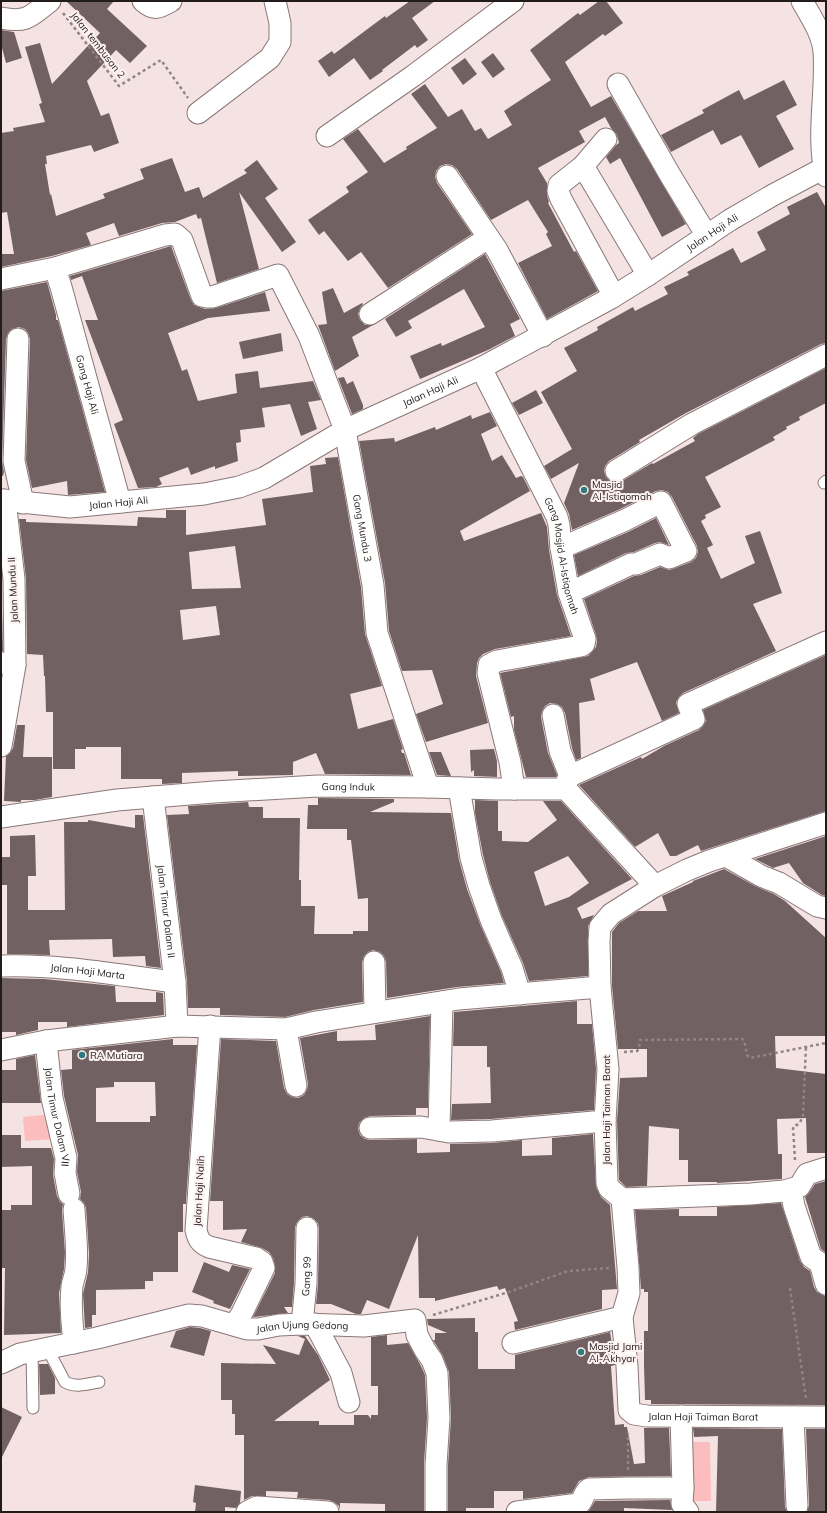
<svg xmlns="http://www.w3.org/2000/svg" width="827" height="1513" font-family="Mulish,sans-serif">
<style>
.garden{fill:#fbbdbe}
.building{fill:#726162;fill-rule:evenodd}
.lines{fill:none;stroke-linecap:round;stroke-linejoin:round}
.lane-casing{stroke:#897878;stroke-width:13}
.street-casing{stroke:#897878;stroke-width:23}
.path{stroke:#908484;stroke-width:2.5;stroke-dasharray:3 3;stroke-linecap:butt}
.lane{stroke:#fff;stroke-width:11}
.street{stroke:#fff;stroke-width:21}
.poi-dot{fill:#317b7e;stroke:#fdf1f1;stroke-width:1.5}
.labels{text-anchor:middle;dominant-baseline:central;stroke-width:4;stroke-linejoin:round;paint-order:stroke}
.street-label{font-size:10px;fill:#211b1b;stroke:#fdf1f1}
.poi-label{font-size:10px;fill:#211b1b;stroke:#fdf1f1;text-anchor:start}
</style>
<rect width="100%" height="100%" fill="#f5e2e2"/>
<g class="garden">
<path d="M53 1114 56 1139 25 1141 23 1117Z"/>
<path d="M688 1442H710L711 1501H689Z"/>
</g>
<g class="building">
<path d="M66 1H114L107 9 147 46 130 63 116 50 87 81 101 116 109 113 119 143 94 152 91 145 46 156 47 164H45L50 195 51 194 56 216 105 198 103 194 144 179 140 169 172 158 185 192 199 187 203 198 247 173 244 170 257 160 278 189 265 198 296 242 282 252 239 192 259 269 217 283 201 218 198 219 196 214 175 222 162 223 119 236 114 223 86 233 91 245 52 256 1 267V254H14L7 212 1 213V133L14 131 13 128 45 122 39 104 42 103 25 47 40 43 52 84 100 33Z"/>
<path d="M410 1H435L412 18 428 40 417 48 415 45 382 70 383 71 370 80 354 58 329 77 318 61 332 51 334 54 385 16 386 18Z"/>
<path d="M599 1H606L623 23 605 36 603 34 565 62 591 107 611 96 686 224 662 237 620 158 610 164 606 157 616 145 619 143 617 135 611 128 605 117 579 131 585 142 538 168 547 183V195L549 202 548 203 574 252 576 251 598 291 547 319 518 263 552 246 546 234 548 232 528 200 491 220 457 169 452 165 446 164 440 166 436 171 435 177 437 183 472 234 388 288 361 252 348 261 324 231 319 235 308 220 349 192 346 187 368 172 343 139 358 129 384 163 407 149 406 147 437 128 411 94 425 84 448 117 462 109 475 131 481 128 488 139 512 125 504 111 551 80 530 50 578 13 580 15Z"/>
<path d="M1 30 14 32 22 58 6 63 1 44Z"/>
<path d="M493 53 505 69 493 78 481 62Z"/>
<path d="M465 58 477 74 463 85 451 68Z"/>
<path d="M784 80 797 105 776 116 794 149 759 168 741 135 721 145 713 130 671 152 661 135 704 113 702 110 739 90 744 100Z"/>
<path d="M817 192 826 208V343L821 344 686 413 639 440 640 442 609 461 605 466 604 471 606 477 610 481 616 483 622 481 652 463 653 464 695 441 693 438 698 434 826 368V403L799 417 800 420 786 427 787 429 773 437 775 440 705 477 721 507 705 515 706 518 701 521 713 545 707 548 721 579 755 563 745 536 760 531 782 593 753 604 776 651 683 693 679 697 676 702 679 713 662 721 637 662 590 679 595 700 579 703 581 758 576 760 572 748 565 713 562 707 557 704 550 703 545 706 542 711 541 717 548 753 557 775 556 777H526L514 730V716L511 717 500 673 588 656 596 647 597 641 596 635 584 599 634 576 641 575 660 567 669 570 673 569 691 562 696 558 698 552 697 546 672 497 668 492 662 490 656 491 618 510 572 530 569 514 564 503 579 463 551 479 544 466 572 449 541 392 577 371 564 348 598 330 597 327 633 307 635 311 668 294 664 287 689 275 687 272 733 248 741 263 766 250 757 232 790 214 787 207Z"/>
<path d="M171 246 191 300 194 305 205 309 216 308 265 292 270 311 208 318 168 333 182 371 187 369 198 401 237 393 235 374 258 371 260 388 313 381 321 400 308 402 317 429 301 436 290 404 262 408 265 427 240 430 241 442 236 443 238 461 215 469V466L191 475 188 467 159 478 162 484 156 487 138 488 114 424 123 420 85 320H98L82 276 71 280 70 276Z"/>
<path d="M485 254 520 319 510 324 515 336 488 350 420 379 410 356 441 343 442 346 485 327 464 289 408 321 412 328 396 337 385 319Z"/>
<path d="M47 282 56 315V320H58L105 492 68 495 67 481 32 488 26 460 30 339 28 333 25 329 19 327 12 329 8 333 6 339 2 461 4 472 3 476H1V291Z"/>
<path d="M333 288 344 313 362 303 363 304 360 308 358 314 360 320 365 325H373L352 337 359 356 335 371 318 325 327 324 322 292Z"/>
<path d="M281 333 283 351 243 359 239 342Z"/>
<path d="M344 377 347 384 353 381 363 405V409L352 414 338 378Z"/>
<path d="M536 390 543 403 519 415 512 403Z"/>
<path d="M490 412 497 426 481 434 492 461 502 455 516 478 521 476 523 477 530 491 460 531 464 541 541 513 547 527 549 550 557 595 571 636 495 649 483 654 479 658 477 663 476 676 488 723 426 742 416 714 443 704 432 670 402 671 389 631 385 583 359 441 394 438 395 442 435 427 436 430 471 415 472 419Z"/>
<path d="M338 457 361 587 365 634 382 686 350 694 358 729 393 719 403 749 401 750 402 753H404L411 775 325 774 316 753 293 762V775L238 776V771L182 773V783L162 784V779H121V747H86V749H75V769H53V712H46L45 676H44L43 655 27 654 26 579 19 519H26V522L137 526 138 517 166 518V510H186V535L266 525 262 499 313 492 310 466 326 464 325 458ZM235 546 241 588 192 589 189 552ZM216 606 220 635 183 640 180 610Z"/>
<path d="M656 518 669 545 660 542 655 543 634 552 626 553 578 576 574 555 628 532Z"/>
<path d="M1 571 3 651H1Z"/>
<path d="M826 655V811L701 851 698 845 676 856H670L658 833 635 847 579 785 641 757 642 759 664 746 699 730 703 726 706 721 703 710Z"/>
<path d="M17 725H25L23 757H52V797L35 800H21V802L4 801 6 756 10 753 13 748Z"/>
<path d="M494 749 497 761V777L474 776V770L471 772 470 750Z"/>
<path d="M429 752H441L451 776 437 775Z"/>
<path d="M318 798 394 799V802L370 812 451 813 459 860 467 889 480 924 501 972 504 983 457 987 387 998 386 961 384 956 380 952 373 950 368 952 364 956 362 962 363 1002 314 1010 285 1017 220 1015V1008H188L187 981 167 815 189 814 188 806 248 802 249 807H263V818H300L299 880H301V906H315L314 934H353V931H368V898L358 899 351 840H347V829H307L308 805H318Z"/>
<path d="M475 800 498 801V831H502V841L528 842 557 820 543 801H561L632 879 577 908 582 919 594 915 588 926V976L529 981 523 963 502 916 490 882 483 855 475 813ZM568 856 589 883 569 897 545 906 534 872Z"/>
<path d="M135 815H143L161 968 146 966 145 956 113 957 112 939 49 940 50 955 7 954V885H1V857H10V836L35 835 36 876H28V910H65L64 822H88V820L135 828Z"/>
<path d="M826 836V896L822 895 803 883 789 863 773 868 755 859Z"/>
<path d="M724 869 755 886 774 894 785 901 826 938V1036H775L776 1068 826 1074V1153H807L806 1118 777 1119 778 1154H782V1179L717 1183V1182H688V1160H679V1129L649 1126 647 1186 626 1187 619 1180 617 1121 620 1078 647 1077V1049H618L612 986V932L619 923 638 911H667L662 896 693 882V881Z"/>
<path d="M1 978 44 979 115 986 116 1002H156V992L163 993 164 1015 67 1027V1022H38V1030L16 1035V1032H1Z"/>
<path d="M577 1001V1024H592L596 1069 594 1110 491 1119 451 1120 452 1104 491 1103 490 1067H487V1046H453L454 1012Z"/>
<path d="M430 1016 428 1108H416V1115L370 1116 364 1118 359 1123 358 1129 360 1135 365 1139 370 1140 417 1139V1153L450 1152V1144L492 1143 522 1140V1156L552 1155V1138L593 1134 596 1187 601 1197 610 1205 617 1289 602 1290V1309L515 1330 514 1322 518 1321 505 1288 499 1290 497 1286 435 1301V1298H419L418 1235 389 1309 367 1300 361 1314H356L331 1304H316L318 1284 319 1228 318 1223 313 1218 307 1216 302 1217 297 1222 295 1227 294 1283 292 1307H284L288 1313 253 1317 275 1273V1265L273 1258 269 1252 262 1248 241 1242 247 1229 223 1230V1201H210L221 1039 276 1041 284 1088 287 1094 292 1097 298 1098 304 1095 307 1090 308 1084 300 1038 337 1031V1041L376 1040 375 1025Z"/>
<path d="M173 1039V1045H197L186 1201V1204H183V1232H178V1272H153V1281H145V1289L96 1290V1315H92V1327L85 1328 83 1294 88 1272 89 1254 86 1208 84 1203 80 1199 81 1192 77 1172 78 1155 64 1096 61 1070 72 1069V1050ZM114 1082H155L156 1116H150V1122H96V1088L114 1087Z"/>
<path d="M35 1055 41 1103H1V1070H16V1059Z"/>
<path d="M1 1135H21V1148H51L54 1159 53 1175 57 1196 60 1202 63 1204 62 1210 65 1253 64 1269 59 1293 61 1333 4 1335 5 1268H1V1210H11V1205H32V1166L1 1167Z"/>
<path d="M826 1181V1253L821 1249 805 1197 809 1193 815 1184Z"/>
<path d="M781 1203 800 1261 804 1267 810 1271 814 1287 817 1292 825 1296 826 1405 651 1404V1400H645L644 1365V1331H648V1292H644V1289H641L635 1210 679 1209V1216H717V1207Z"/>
<path d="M204 1262 229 1272 232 1265 250 1269 230 1309 213 1303 214 1301 192 1292Z"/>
<path d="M475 1318V1332H478V1369H515V1355L610 1332 615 1365 611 1366 615 1425 624 1424V1427H627L634 1464 645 1463 644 1428H669L671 1476 589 1477 579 1481 572 1493 523 1499V1491H494V1508H466V1512H448V1465L451 1418 449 1372 443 1356 433 1340H435V1333H447L428 1325 427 1319Z"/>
<path d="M190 1327 200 1328 211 1331 204 1356 170 1347 176 1331Z"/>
<path d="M387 1335V1345L408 1343 421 1366 425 1375 427 1418 424 1464V1511L385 1512V1504L340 1503V1510L339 1506 334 1502 329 1500 297 1498 298 1492 266 1491V1496H252L244 1500V1435H235V1414H232V1400H221V1363L276 1364 263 1345 299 1355 305 1339 298 1336H305L318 1355 330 1380 274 1421H319V1425H354V1415H368L371 1419V1415H378V1386H371V1337Z"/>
<path d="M39 1364H48L55 1378V1394L40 1395Z"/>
<path d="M1 1407 22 1417 1 1459Z"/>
<path d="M693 1428 782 1429 785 1507 787 1512H716L718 1436 694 1437Z"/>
<path d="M806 1429H826V1512H807L809 1505Z"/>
<path d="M195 1485 241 1491 240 1503 236 1508 225 1507V1512H195L196 1503 193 1502Z"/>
<path d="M670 1500 672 1510 624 1508V1512H588L595 1501Z"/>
</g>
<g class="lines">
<g class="lane-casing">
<g id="lane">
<path d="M824 483 826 481"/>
<path d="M47 1348 65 1382C75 1388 88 1384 99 1382"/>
<path d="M32 1351 33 1408"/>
</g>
</g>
<g class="street-casing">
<g id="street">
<path d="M143 1C154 11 159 8 171 1"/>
<path d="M802 1C811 17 822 33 824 51 827 92 816 135 826 176"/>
<path d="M1 18C27 23 30 17 50 1"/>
<path d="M618 84 670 175 707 236"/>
<path d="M198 113 270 58 280 42V23L275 1"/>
<path d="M327 136 413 76 513 1"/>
<path d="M606 139 583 166 559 185 558 191 561 199 614 296"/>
<path d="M583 166 648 275"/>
<path d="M447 176 497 250 543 336"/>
<path id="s1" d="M55 268 61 287 120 502"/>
<path id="s2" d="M1 279 55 268 165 235 175 234 182 240 202 296 207 297H212L278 275 309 336 345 430 373 585 377 633 428 787"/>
<path d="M370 314 488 238"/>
<path d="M18 339 14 461 23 503"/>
<path id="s3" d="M481 368 557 517 559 525 561 548 569 593 585 639 584 644 581 646 497 661 489 665 488 673 510 762 514 789"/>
<path d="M616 471 692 424 826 355"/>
<path id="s4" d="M1 500 70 507 204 494 239 487 264 478 345 430 481 368 611 298 648 275 730 220 773 195 824 168"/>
<path d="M561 548 623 521 661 502 686 551 669 558 660 554 636 564H631L569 593"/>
<path d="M1 663 15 665 14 579 5 500"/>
<path d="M553 715 560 751 570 776"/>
<path d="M1 746 15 665"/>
<path d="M459 788 471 858 479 886 491 920 512 968 520 994"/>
<path d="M566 789 567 781 570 776 694 719 688 704 826 642"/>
<path id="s5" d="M153 797 175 982 177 1026"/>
<path id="s6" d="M1 817 117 800 214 792 318 786 428 787 497 789H566L655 886"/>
<path id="s7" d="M826 823 709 861 687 870 655 886 611 914 600 927 599 941 600 987 608 1069 605 1121 607 1183 609 1188 622 1199 628 1267 629 1293 622 1317 627 1366 629 1410 634 1414 647 1416 826 1417"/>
<path d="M726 856 761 876 779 883 817 906 826 908"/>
<path d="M374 962 375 1012"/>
<path id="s8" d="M1 966C60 964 117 975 175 982"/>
<path d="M210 1026 196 1230C198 1239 200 1243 209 1247L256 1258 262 1262 264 1268 241 1315 234 1325"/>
<path d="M286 1029 296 1086"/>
<path id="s9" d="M46 1041 52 1098 66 1158 65 1173 69 1194"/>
<path d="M1 1050 46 1041 177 1026 286 1029 316 1022 459 999 600 987"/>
<path d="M370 1128 421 1127 449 1132 492 1131 605 1121"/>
<path d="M439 1130 442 1002"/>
<path d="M791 1190 794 1206 811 1257 820 1263 826 1284"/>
<path d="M622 1199 751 1194 784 1191 799 1187 807 1174 826 1168"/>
<path id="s10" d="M302 1324 306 1284 307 1228"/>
<path d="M315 1324 341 1373 349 1402"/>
<path d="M74 1343C72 1324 70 1305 72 1286 73 1280 76 1274 76 1268 78 1249 75 1228 74 1209"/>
<path d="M513 1343 622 1317"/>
<path id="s11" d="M1 1363 20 1354 97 1338 189 1315 202 1316 247 1329H258L279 1325 302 1324 364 1326 415 1320 417 1335 425 1350 432 1360 437 1373 439 1418 436 1465V1512"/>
<path d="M681 1416 683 1488 682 1504 688 1512"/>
<path d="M793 1417 797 1506"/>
<path d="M247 1512 257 1507 328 1512"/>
<path d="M517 1512 579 1504C584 1500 583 1493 589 1489L628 1488H683"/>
</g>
</g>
<g class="path">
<path d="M63 13 119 86 161 60 188 98"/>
<path d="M624 1052 637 1051 639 1049 640 1040 742 1039 744 1040 747 1055 750 1058 826 1043"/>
<path d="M795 1160 793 1127 800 1123 803 1115 806 1046"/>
<path d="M790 1288 806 1399"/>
<path d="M433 1315 512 1291 568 1271 609 1268"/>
<path d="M628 1470V1433"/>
</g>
<use href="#lane" class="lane"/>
<use href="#street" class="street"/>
</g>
<g class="poi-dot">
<circle cx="584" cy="490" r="4"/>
<circle cx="82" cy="1055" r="4"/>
<circle cx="581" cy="1352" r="4"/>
</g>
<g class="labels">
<g class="street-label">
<text transform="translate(98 45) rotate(52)">Jalan tembusan 2</text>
<text stroke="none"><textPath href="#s4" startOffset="778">Jalan Haji Ali</textPath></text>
<text stroke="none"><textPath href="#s1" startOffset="121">Gang Haji Ali</textPath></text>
<text stroke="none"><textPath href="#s4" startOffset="454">Jalan Haji Ali</textPath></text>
<text stroke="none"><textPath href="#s4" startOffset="118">Jalan Haji Ali</textPath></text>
<text stroke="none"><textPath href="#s2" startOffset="597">Gang Mundu 3</textPath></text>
<text stroke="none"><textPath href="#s3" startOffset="206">Gang Masjid Al-Istiqomah</textPath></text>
<text transform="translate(13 590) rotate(-93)">Jalan Mundu II</text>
<text stroke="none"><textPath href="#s6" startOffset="349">Gang Induk</textPath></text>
<text stroke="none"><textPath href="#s5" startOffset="115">Jalan Timur Dalam II</textPath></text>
<text stroke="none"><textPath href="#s8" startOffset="87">Jalan Haji Marta</textPath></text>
<text transform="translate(606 1110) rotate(-90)">Jalan Haji Taiman Barat</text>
<text stroke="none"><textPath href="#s9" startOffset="77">Jalan Timur Dalam VII</textPath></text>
<text transform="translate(199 1191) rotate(-87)">Jalan Haji Nalih</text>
<text stroke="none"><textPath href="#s10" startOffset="48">Gang 99</textPath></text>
<text stroke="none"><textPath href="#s11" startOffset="310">Jalan Ujung Gedong</textPath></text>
<text stroke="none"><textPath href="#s7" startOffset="819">Jalan Haji Taiman Barat</textPath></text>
</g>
<g class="poi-label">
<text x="592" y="484">Masjid<tspan x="592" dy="12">Al-Istiqomah</tspan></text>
<text x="90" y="1055">RA Mutiara</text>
<text x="589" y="1346">Masjid Jami<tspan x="589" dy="12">Al-Akhyar</tspan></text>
</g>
</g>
<rect width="827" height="1513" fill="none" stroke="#211b1b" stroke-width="4"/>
</svg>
